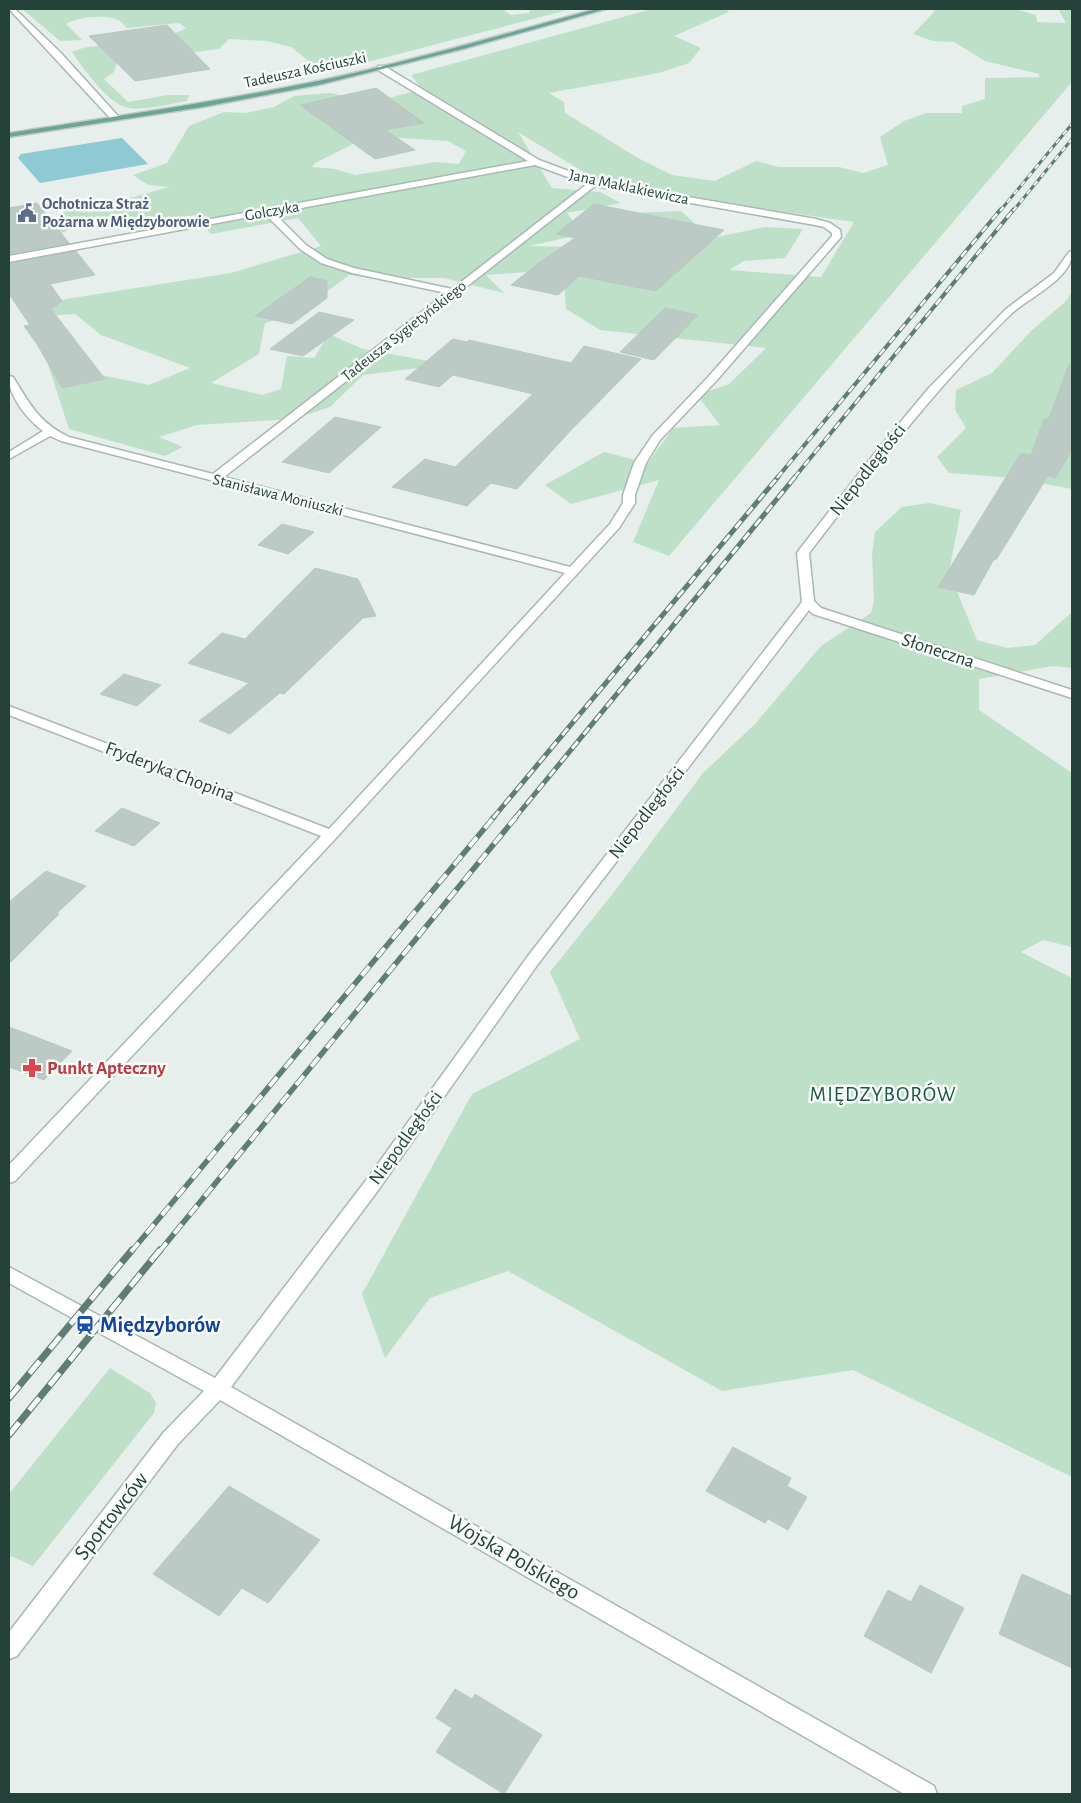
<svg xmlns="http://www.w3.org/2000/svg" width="1081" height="1803" font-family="'Alegreya Sans',sans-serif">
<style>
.green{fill:#bfe0c8;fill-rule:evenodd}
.water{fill:#8ec9d4}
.building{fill:#bbcac4;stroke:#b8c9c2}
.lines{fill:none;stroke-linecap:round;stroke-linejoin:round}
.minor-casing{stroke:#a8b8b2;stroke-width:3}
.major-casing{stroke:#c2cac8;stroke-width:3}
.minor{fill:#fff;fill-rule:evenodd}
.major{fill:#6aa596;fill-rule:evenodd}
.rail-far4-casing{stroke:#5f7d75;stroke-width:3}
.rail-far3-casing{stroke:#5f7d75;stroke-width:4}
.rail-far2-casing{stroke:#5f7d75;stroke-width:5}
.rail-far1-casing{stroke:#5f7d75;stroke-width:5.5}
.rail-casing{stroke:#5f7d75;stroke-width:7}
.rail-far4{stroke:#f7fbf9;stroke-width:2;stroke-dasharray:5.5;stroke-linecap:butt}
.rail-far3{stroke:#f7fbf9;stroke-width:2.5;stroke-dasharray:8;stroke-linecap:butt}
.rail-far2{stroke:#f7fbf9;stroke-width:3;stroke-dasharray:9;stroke-linecap:butt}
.rail-far1{stroke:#f7fbf9;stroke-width:4;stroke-dasharray:12;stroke-linecap:butt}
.rail{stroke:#f7fbf9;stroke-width:5;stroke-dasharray:16;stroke-linecap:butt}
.labels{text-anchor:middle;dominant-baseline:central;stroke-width:5;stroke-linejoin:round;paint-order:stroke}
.far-street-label{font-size:16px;fill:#24423a;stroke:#f7fbf9}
.far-service-label{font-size:16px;font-weight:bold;fill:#4e5e75;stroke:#f7fbf9;text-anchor:start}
.street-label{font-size:19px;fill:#24423a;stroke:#f7fbf9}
.health-label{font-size:19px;font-weight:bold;fill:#be3a42;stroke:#f7fbf9;text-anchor:start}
.quarter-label{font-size:21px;letter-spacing:1px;fill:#1f5548;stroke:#f7fbf9}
.near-transit-label{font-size:22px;font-weight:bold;fill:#164399;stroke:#f7fbf9;text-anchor:start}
.near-street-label{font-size:22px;fill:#24423a;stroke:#f7fbf9}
</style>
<rect width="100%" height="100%" fill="#e6efeb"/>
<g class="green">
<path d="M22 9H502L511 15 529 13 530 9H571L341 69 320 70 291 47 267 41 229 39 219 49 117 62 114 72 104 79 128 102 168 95H190L186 101C170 104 140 112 125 107 106 101 83 68 72 52 84 46 93 47 106 45 129 42 167 40 186 28L179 23 127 28C124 25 121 21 118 20 105 14 77 17 66 24L82 40 60 41Z"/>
<path d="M652 9H726L729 12 674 36 701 48 689 63 659 73 549 93 564 102 565 113 638 158 672 175 715 181 756 161 779 167H839L863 173 888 165 880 137 904 121 926 113H962V106L985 99V78L1039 77V74L985 61 954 42 933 41 913 34 935 11 929 9H1016L1036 15 1037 22 1066 23 1058 9H1072V82L669 556 633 542 659 480 571 504 545 485 604 452 648 463 673 428 720 425 697 395 729 384 766 348 600 330 566 309 564 281 527 272 486 275 504 293 444 278H376L349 275 299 313 265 323 259 354 211 383 262 395 281 389 287 356 314 358 329 334 363 349 429 361 426 367 363 375 330 407 293 419 197 425 159 437 183 447 165 456 69 429 48 364 149 385 190 368 101 335 75 314 31 317 28 305 231 273 321 246 298 218 211 234 195 215 108 228 75 227 44 241 26 228 67 218 58 205 134 197 169 187 148 185 133 175 167 163 189 126 224 112 246 113 274 107 294 96 330 93 374 102 422 89 411 75ZM518 132 600 182 673 196 854 222 821 277 729 270 744 261 785 258 803 229 765 227 711 238 681 211 630 213 654 249 529 246 583 234 567 213 621 203 600 192 552 188ZM369 136 448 141 466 151 459 164 436 162 355 175 335 169 312 167 315 163Z"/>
<path d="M1072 292V489L1013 478 949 473 937 457 966 428 955 410 956 390 992 373 1031 331 1065 302Z"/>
<path d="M930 503 961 510 949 572 977 640 1007 648 1035 645 1072 612V668L1053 666 979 679V710L1072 773V947L1043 940 1021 952 1072 978V1477L853 1370 722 1391 508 1271 430 1298 385 1358 362 1294 472 1094 580 1039 550 972 614 892 703 773 755 724 821 646 871 613 874 601 872 554 875 532 902 507Z"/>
<path d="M110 1368 150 1393 156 1403 154 1413 33 1566 11 1556 9 1558V1494Z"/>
</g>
<path class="water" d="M122 138 148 164 40 183 18 158 21 154Z"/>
<g class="building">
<path d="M167 25 210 69 135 81 89 36Z"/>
<path d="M376 88 424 123 385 130 415 150 375 159 300 105Z"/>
<path d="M37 203 69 243 9 254V208Z"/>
<path d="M594 204 688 223 724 230 656 291 579 276 558 295 511 285 540 262 575 238 556 234Z"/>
<path d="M76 251 95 275 50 284 62 301 51 309 105 379 62 388 37 344 24 326 30 325 9 294V264Z"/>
<path d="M310 277 327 281V298L292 324 255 316Z"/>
<path d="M665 308 698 315 654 360 620 352Z"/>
<path d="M319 312 354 320 303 356 270 349Z"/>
<path d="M453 339 467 342 469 340 571 363 584 346 641 359 572 429 517 489 491 483 467 506 392 487 425 459 455 467 533 394 453 375 439 387 405 379Z"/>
<path d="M1069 364H1072V450L1055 478 1048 476 996 560 994 559 974 595 938 587 1021 453 1031 455 1044 419 1049 418Z"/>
<path d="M335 417 381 427 329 473 282 462Z"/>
<path d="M282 524 314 532 288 554 258 545Z"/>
<path d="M315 568 358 579 376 616 363 618 284 694 280 693 230 734 199 721 249 683 188 663 222 633 245 639Z"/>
<path d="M124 674 161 685 137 706 100 694Z"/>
<path d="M122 808 160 823 134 846 95 831Z"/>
<path d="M46 871 86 886 57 913 59 914 9 964V902Z"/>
<path d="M9 1027 28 1034 72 1051 44 1080 9 1067Z"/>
<path d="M733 1447 791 1478 787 1486 807 1497 788 1530 768 1519 765 1523 706 1491Z"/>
<path d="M229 1486 320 1540 268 1603 242 1588 219 1616 153 1574Z"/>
<path d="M1022 1574 1072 1596V1668L999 1634Z"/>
<path d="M920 1585 964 1608 931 1673 864 1636 888 1590 911 1602Z"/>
<path d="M455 1689 472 1699 475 1694 542 1735 504 1794 436 1752 452 1728 436 1718Z"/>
</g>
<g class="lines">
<g class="minor-casing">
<g id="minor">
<path d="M9 9H15L60 52 118 116V120H112Z"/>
<path d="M378 66H384L539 160 595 181 816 219 830 223 840 230 841 237 717 380 660 440 646 463 635 495V503L619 528 336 838 15 1181 9 1183V1165L321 836 9 715V706L329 829 565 573 61 441 50 436 9 459V452L43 431C27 419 8 396 9 376L13 377C30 404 38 422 69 437L213 474 446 293 352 273 321 263 300 249 265 214 9 262V256L528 161 378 70ZM535 165 587 184 452 289 354 268 327 259 306 245 274 213ZM595 186 815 225 824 227 832 233V236L709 376 652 436 634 463 623 495V503L610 524 570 567 224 477Z"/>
<path d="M1072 251C1074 278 1028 298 1011 314 936 387 873 470 809 553L814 601 821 608 1072 690V698L813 614 809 610 538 964 379 1189 231 1387 934 1786 937 1794H904L220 1400 178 1444 17 1656 9 1659V1632L164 1432 204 1391 9 1283V1267L215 1378 367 1179 528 956 802 602 797 553 799 550 878 449 928 389 1006 309 1054 273 1069 252Z"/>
</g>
</g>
<g class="major-casing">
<path id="major" d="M596 9H606L463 49 318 85 203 107 9 137V133C112 117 216 102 318 81 412 61 504 34 596 9Z"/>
</g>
<use href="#minor" class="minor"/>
<use href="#major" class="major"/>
<g class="rail-far4-casing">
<g id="rail-far4">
<path d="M1000 211 1072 124"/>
<path d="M1013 211 1072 139"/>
</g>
</g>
<g class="rail-far3-casing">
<g id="rail-far3">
<path d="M777 478 1001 209"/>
<path d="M794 478 1014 209"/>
</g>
</g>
<g class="rail-far2-casing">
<g id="rail-far2">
<path d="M493 818 778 477"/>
<path d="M515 818 795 477"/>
</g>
</g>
<g class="rail-far1-casing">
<g id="rail-far1">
<path d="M131 1252 494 817"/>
<path d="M159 1252 516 817"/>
</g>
</g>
<g class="rail-casing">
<g id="rail">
<path d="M9 1398 132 1250"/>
<path d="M9 1435 160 1250"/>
</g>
</g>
<use href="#rail-far4" class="rail-far4"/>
<use href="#rail-far3" class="rail-far3"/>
<use href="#rail-far2" class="rail-far2"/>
<use href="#rail-far1" class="rail-far1"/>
<use href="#rail" class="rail"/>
</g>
<defs>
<g id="civic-bare" transform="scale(1.5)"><path d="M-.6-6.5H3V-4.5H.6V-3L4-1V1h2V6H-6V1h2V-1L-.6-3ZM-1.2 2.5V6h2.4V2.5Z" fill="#5c6f8a" stroke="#f7fbf9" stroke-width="2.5" paint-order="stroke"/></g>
<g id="pharmacy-bare" transform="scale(1.5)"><path d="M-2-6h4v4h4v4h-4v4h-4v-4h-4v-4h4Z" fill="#e0444e" stroke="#f7fbf9" stroke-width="2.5" paint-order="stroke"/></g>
<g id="station-bare" transform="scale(1.5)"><path d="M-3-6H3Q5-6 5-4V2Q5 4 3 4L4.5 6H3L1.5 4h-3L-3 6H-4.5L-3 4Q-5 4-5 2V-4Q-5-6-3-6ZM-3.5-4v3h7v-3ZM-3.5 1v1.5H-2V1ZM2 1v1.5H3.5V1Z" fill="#1a4fb4" stroke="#f7fbf9" stroke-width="2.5" paint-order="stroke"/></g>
</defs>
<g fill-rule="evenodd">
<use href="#civic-bare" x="27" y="213"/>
<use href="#pharmacy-bare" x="32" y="1068"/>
<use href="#station-bare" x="85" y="1325"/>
</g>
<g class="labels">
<g class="far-street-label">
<text transform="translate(305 70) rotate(-12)">Tadeusza Kościuszki</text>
<text transform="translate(629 187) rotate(12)">Jana Maklakiewicza</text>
<text transform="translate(272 211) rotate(-10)">Golczyka</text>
<text transform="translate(404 331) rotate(-38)">Tadeusza Sygietyńskiego</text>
<text transform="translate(278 495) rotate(14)">Stanisława Moniuszki</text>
</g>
<g class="far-service-label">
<text x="42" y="204">Ochotnicza Straż<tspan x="42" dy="18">Pożarna w Międzyborowie</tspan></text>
</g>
<g class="street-label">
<text transform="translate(868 470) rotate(-52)">Niepodległości</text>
<text transform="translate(938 651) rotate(18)">Słoneczna</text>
<text transform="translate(170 772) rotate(21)">Fryderyka Chopina</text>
<text transform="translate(647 813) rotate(-52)">Niepodległości</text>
<text transform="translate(406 1138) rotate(-54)">Niepodległości</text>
</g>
<g class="health-label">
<text x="47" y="1068">Punkt Apteczny</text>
</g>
<g class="quarter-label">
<text x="883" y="1094">MIĘDZYBORÓW</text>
</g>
<g class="near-transit-label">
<text x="100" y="1325">Międzyborów</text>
</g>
<g class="near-street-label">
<text transform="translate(111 1516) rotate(-52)">Sportowców</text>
<text transform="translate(514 1557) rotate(30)">Wojska Polskiego</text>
</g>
</g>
<rect width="1081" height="1803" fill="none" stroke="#24423a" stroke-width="20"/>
</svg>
